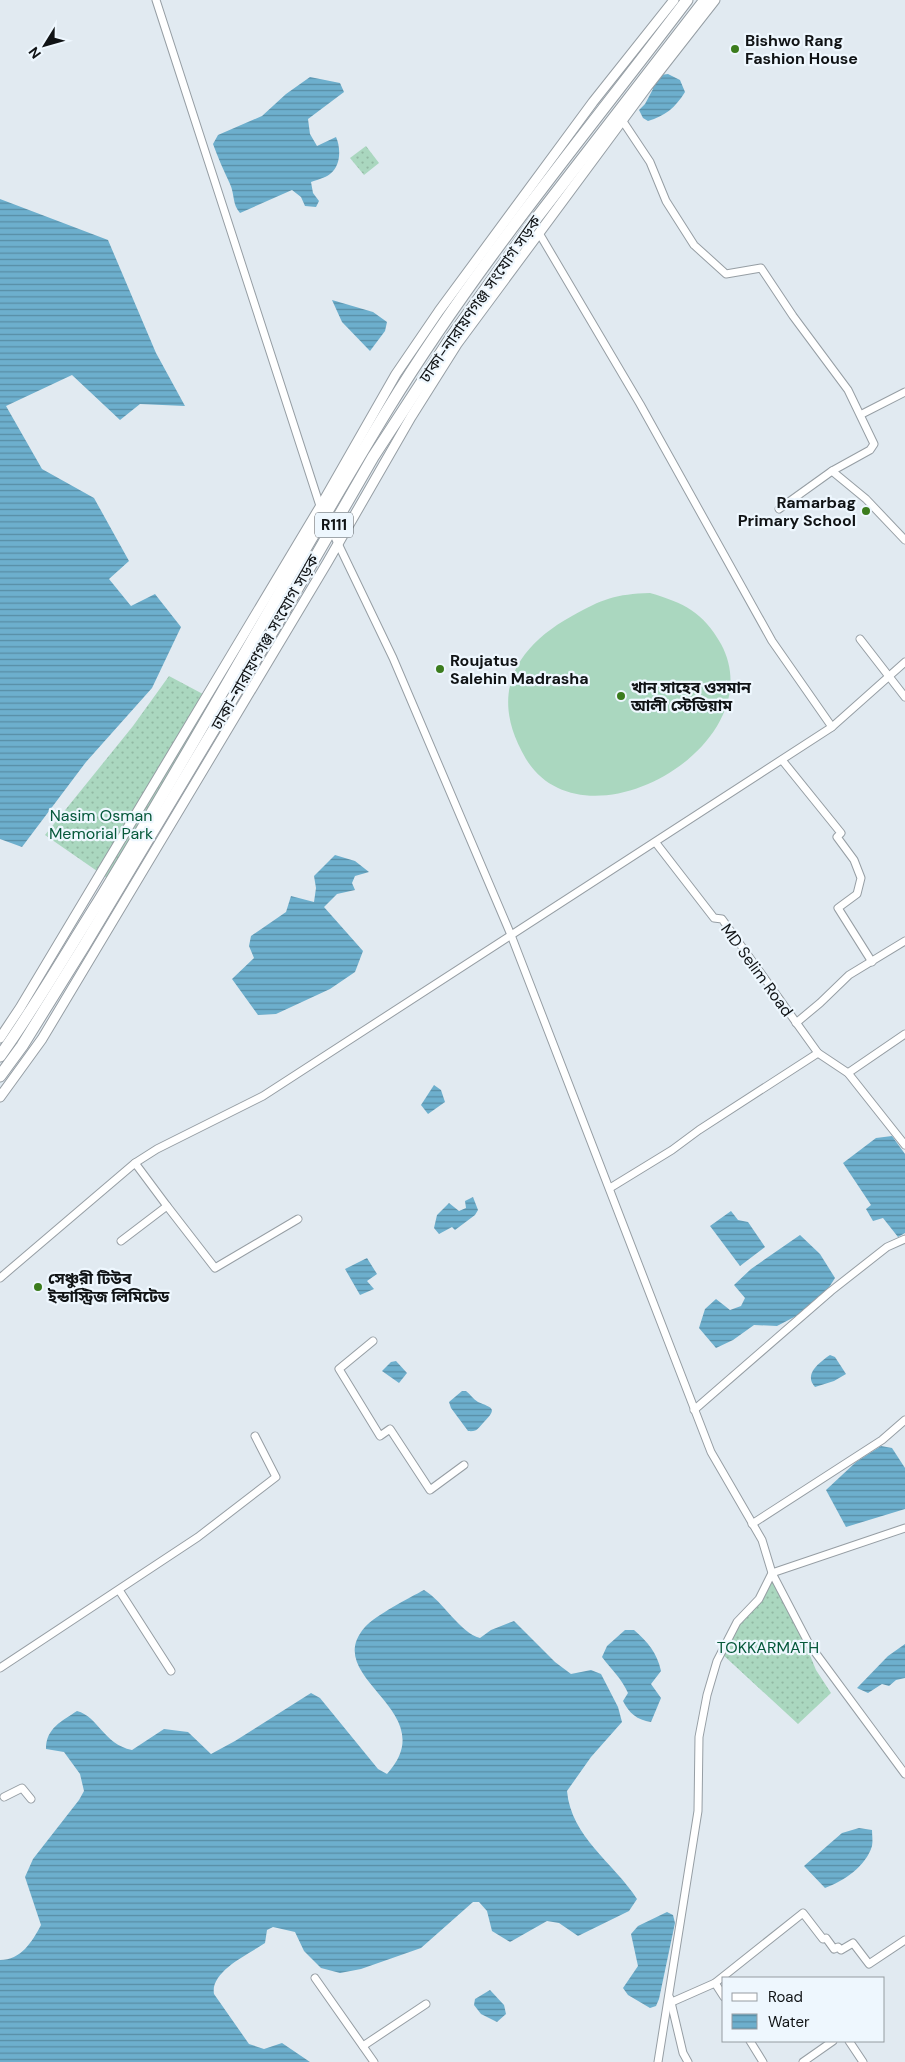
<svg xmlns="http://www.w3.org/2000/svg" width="905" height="2062" font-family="'DM Sans','Noto Sans Bengali',sans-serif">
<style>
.grass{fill:url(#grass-dots)}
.garden{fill:#aad7bf}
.water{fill:url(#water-rules)}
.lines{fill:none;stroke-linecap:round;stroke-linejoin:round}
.minor-casing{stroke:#969ea4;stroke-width:9}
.tertiary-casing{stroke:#969ea4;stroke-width:11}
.primary-casing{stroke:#969ea4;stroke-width:13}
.minor{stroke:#fff;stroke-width:7}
.tertiary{stroke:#fff;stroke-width:9}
.primary{stroke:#fff;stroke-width:11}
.poi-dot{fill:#3b7c1d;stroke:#eef7fe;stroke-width:2}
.labels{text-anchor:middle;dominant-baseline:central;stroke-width:4.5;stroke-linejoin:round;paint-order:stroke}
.shield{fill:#eef7fe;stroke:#53575b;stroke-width:1}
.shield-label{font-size:15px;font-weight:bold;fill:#101315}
.poi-label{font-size:16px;font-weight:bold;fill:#101315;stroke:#eef7fe;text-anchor:start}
.street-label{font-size:16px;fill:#101315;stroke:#eef7fe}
.park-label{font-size:16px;fill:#05583a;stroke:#eef7fe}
</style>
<defs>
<pattern id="grass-dots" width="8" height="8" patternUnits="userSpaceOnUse" patternTransform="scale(1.25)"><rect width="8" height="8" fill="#aad7bf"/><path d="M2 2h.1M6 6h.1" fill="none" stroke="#91b8a3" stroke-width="1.8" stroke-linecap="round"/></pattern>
<pattern id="water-rules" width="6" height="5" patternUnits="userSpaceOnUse" patternTransform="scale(1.25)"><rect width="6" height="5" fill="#6dafcd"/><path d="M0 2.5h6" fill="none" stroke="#588da5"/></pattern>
</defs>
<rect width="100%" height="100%" fill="#e1eaf1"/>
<g class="grass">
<path d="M366 146 379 163 364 175 350 158Z"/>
<path d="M169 676 216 701 110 880 45 835 133 726Z"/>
<path d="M770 1578 793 1614 816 1670 831 1693 798 1724 721 1653Z"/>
</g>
<path class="garden" d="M650 593C684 603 703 612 721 644 775 744 585 855 526 759 489 697 512 649 572 616 602 599 616 594 650 593Z"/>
<g class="water">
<path d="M668 74 680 80 685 92C675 108 665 116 648 121L643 118 639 110 645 104 653 89 650 84 660 75Z"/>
<path d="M310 77 340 83 344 92 308 119 310 134 317 146 336 137C341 148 341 166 330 174 325 178 316 180 311 182L313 193 319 201 316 207 305 206 301 197 292 190 240 213C232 204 235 195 230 184 224 171 218 158 213 144L218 135 262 116 286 94Z"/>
<path d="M0 199 108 240 156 353 185 406 140 404 120 420 72 375 6 406 42 469 94 498 129 561 109 579 131 606 155 594 181 627 152 688 86 762 22 847 0 839Z"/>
<path d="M332 300 373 312 387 322 385 331 370 351 342 322Z"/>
<path d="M335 855 355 861 369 872 355 876 352 883 355 890 337 894 324 907 363 951 355 972 330 989 276 1014 258 1015 232 979 254 958 249 946 251 936 286 912 291 896 314 902 316 888 314 876Z"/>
<path d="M434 1085 441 1090 445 1102 428 1114 421 1105Z"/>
<path d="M892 1136 905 1154V1233L898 1237 883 1218 873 1221 866 1209 871 1205 843 1163 876 1138Z"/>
<path d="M473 1197 478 1210 475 1215 455 1230 452 1227 439 1234 434 1228 437 1215 449 1203 459 1211 466 1208 465 1201Z"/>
<path d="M731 1211 738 1220 748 1222 765 1247 740 1266 710 1226Z"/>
<path d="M800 1235 820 1254 835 1278 824 1295 804 1312 777 1326 754 1325 733 1340 716 1348 699 1328 705 1309 716 1299 730 1310 741 1306 745 1298 734 1285 751 1269Z"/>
<path d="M367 1258 377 1274 367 1281 374 1289 360 1295 345 1269Z"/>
<path d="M830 1355 835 1357 846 1374 834 1381 815 1387C803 1374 820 1362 830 1355Z"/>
<path d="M396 1361 407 1373 399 1383 382 1371 391 1362Z"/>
<path d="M462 1391H466C470 1394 473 1399 478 1402 492 1408 498 1408 484 1422 478 1428 478 1432 468 1431L451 1408 449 1402Z"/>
<path d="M881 1446 892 1448 905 1468V1509L846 1527 826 1490 856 1462Z"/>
<path d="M424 1590C444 1602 460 1633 480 1638L491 1630 514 1621 555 1662 571 1674 591 1670 601 1674 618 1707 622 1722 591 1757 567 1791C571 1837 614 1863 637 1899L629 1911 578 1936 559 1923 547 1921 510 1942 492 1931 487 1911 479 1902H473L421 1948 361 1969 340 1973 321 1968 304 1951 295 1932 273 1927 267 1930 265 1943C249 1954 210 1971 214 1994L249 2044 264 2049 282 2043 310 2062H0V1960C21 1960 32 1942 41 1925L25 1877 33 1859 79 1800 84 1791 80 1774 64 1752 46 1749C46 1728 62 1721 77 1711 99 1717 103 1744 132 1750L164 1729 188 1732 211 1754 235 1741 311 1693 320 1698 378 1769 387 1774C445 1710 319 1679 365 1627 376 1615 409 1598 424 1590Z"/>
<path d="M625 1630H634C648 1642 657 1653 661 1671L651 1684 661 1698 651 1722C637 1720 629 1713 623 1701L628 1693C622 1679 611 1669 602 1657L607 1646Z"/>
<path d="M905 1644V1678L896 1680 889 1686 882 1684 868 1693 857 1688 888 1656Z"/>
<path d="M859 1828 872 1830C872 1835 873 1841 872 1846 866 1866 844 1881 825 1888L804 1866 842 1833Z"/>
<path d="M667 1912 673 1915 675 1923 659 1999 656 2006 650 2008 628 1995 623 1988 638 1966 631 1934 638 1926Z"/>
<path d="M490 1990 504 2005 506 2014 497 2022 481 2014 474 2005 475 1999Z"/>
</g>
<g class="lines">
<g class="minor-casing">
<g id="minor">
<path d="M156 0 321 509"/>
<path d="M620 117 650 162 666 201 694 245 726 274 761 268 793 316 848 390 874 444 870 450 832 471 866 499 905 540"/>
<path d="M862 414 905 392"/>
<path d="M779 509 832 471"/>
<path d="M331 529 393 658 511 935 711 1452 762 1540 772 1573 759 1599 737 1622 717 1661 707 1695 699 1737 698 1811 658 2062"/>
<path d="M860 639 905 697"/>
<path d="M832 727 905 662"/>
<path d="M782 760 841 833 837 837 854 860 861 878 857 894 838 908 872 962"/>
<path d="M656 843 714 918 722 919 818 1053 848 1073 905 1145"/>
<path d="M796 1023 820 1003 849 975 905 941"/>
<path d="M848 1073 905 1034"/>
<path d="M135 1163 157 1149 263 1096 832 727 772 641 640 404 539 233"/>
<path d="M610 1188 672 1150 699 1130 818 1053"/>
<path d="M121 1241 167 1206 215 1268 298 1219"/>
<path d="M0 1278 135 1163 167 1206"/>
<path d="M373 1341 339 1369 380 1436 390 1429 430 1490 464 1465"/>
<path d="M694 1410 831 1291 887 1247 905 1239"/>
<path d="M752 1524 882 1440 905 1420"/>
<path d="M905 1528 772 1573 809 1644 905 1774"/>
<path d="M119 1590 171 1671"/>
<path d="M0 1668 198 1537 276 1477 255 1436"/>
<path d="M4 1797 22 1788 31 1799"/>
<path d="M315 1978 374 2062"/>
<path d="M715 1983 724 1997"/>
<path d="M670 1998 683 2053 688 2062"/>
<path d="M672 2002 715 1983 803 1913 823 1939 826 1938 834 1949 838 1947 841 1950 853 1943 869 1964 905 1940"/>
<path d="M750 2041 763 2062"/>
<path d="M849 2041 863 2062"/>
<path d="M363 2046 426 2004"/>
<path d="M803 2062 833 2041"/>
</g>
</g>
<g class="tertiary-casing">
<g id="tertiary">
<path d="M0 1038 20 1008 320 507 396 374 439 311 593 102 674 0"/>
<path d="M0 1097 42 1039 327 563 411 417 457 344 647 87 715 0"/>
</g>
</g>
<g class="primary-casing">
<g id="primary">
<path d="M0 1056C36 1006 66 953 99 901 198 739 289 572 388 409 476 265 585 135 687 0"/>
<path d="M0 1076 22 1046 84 946 274 629 373 457 450 339 535 220 705 0"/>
</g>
</g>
<use href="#minor" class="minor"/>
<use href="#tertiary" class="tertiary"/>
<use href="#primary" class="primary"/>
</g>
<g class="poi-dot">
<circle cx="735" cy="49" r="5"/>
<circle cx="866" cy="511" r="5"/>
<circle cx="440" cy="669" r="5"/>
<circle cx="621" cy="696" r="5"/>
<circle cx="38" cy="1287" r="5"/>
</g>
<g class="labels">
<rect class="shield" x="315" y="512.5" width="38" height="25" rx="4"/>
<g class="shield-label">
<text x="334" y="525">R111</text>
</g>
<g class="poi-label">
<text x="745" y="40">Bishwo Rang<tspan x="745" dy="18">Fashion House</tspan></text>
<text x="856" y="502" text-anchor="end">Ramarbag<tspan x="856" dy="18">Primary School</tspan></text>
<text x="450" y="660">Roujatus<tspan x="450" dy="18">Salehin Madrasha</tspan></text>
<text x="631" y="687">খান সাহেব ওসমান<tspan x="631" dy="18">আলী স্টেডিয়াম</tspan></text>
<text x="48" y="1278">সেঞ্চুরী টিউব<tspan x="48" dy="18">ইন্ডাস্ট্রিজ লিমিটেড</tspan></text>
</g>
<g class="street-label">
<text transform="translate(480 299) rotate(-55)">ঢাকা-নারায়ণগঞ্জ সংযোগ সড়ক</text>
<text transform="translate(265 642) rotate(-60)">ঢাকা-নারায়ণগঞ্জ সংযোগ সড়ক</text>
<text transform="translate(757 970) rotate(54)">MD Selim Road</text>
</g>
<g class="park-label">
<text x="101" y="815">Nasim Osman<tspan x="101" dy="18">Memorial Park</tspan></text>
<text x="768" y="1647">TOKKARMATH</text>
</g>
</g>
<rect x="722" y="1977" width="162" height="65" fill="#eef7fe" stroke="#959ca1"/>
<rect x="732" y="1993" width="25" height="8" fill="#ffffff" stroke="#959ca1"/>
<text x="768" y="2002" font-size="15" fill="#101315">Road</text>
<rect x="732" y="2014" width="25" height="15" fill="url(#water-rules)" stroke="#959ca1"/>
<text x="768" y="2027" font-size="15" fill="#101315">Water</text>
<g transform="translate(45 45) rotate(233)" stroke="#eef7fe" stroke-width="4" paint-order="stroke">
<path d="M0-4L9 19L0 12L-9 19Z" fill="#101315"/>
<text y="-8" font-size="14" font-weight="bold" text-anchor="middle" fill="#101315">N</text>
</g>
</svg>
